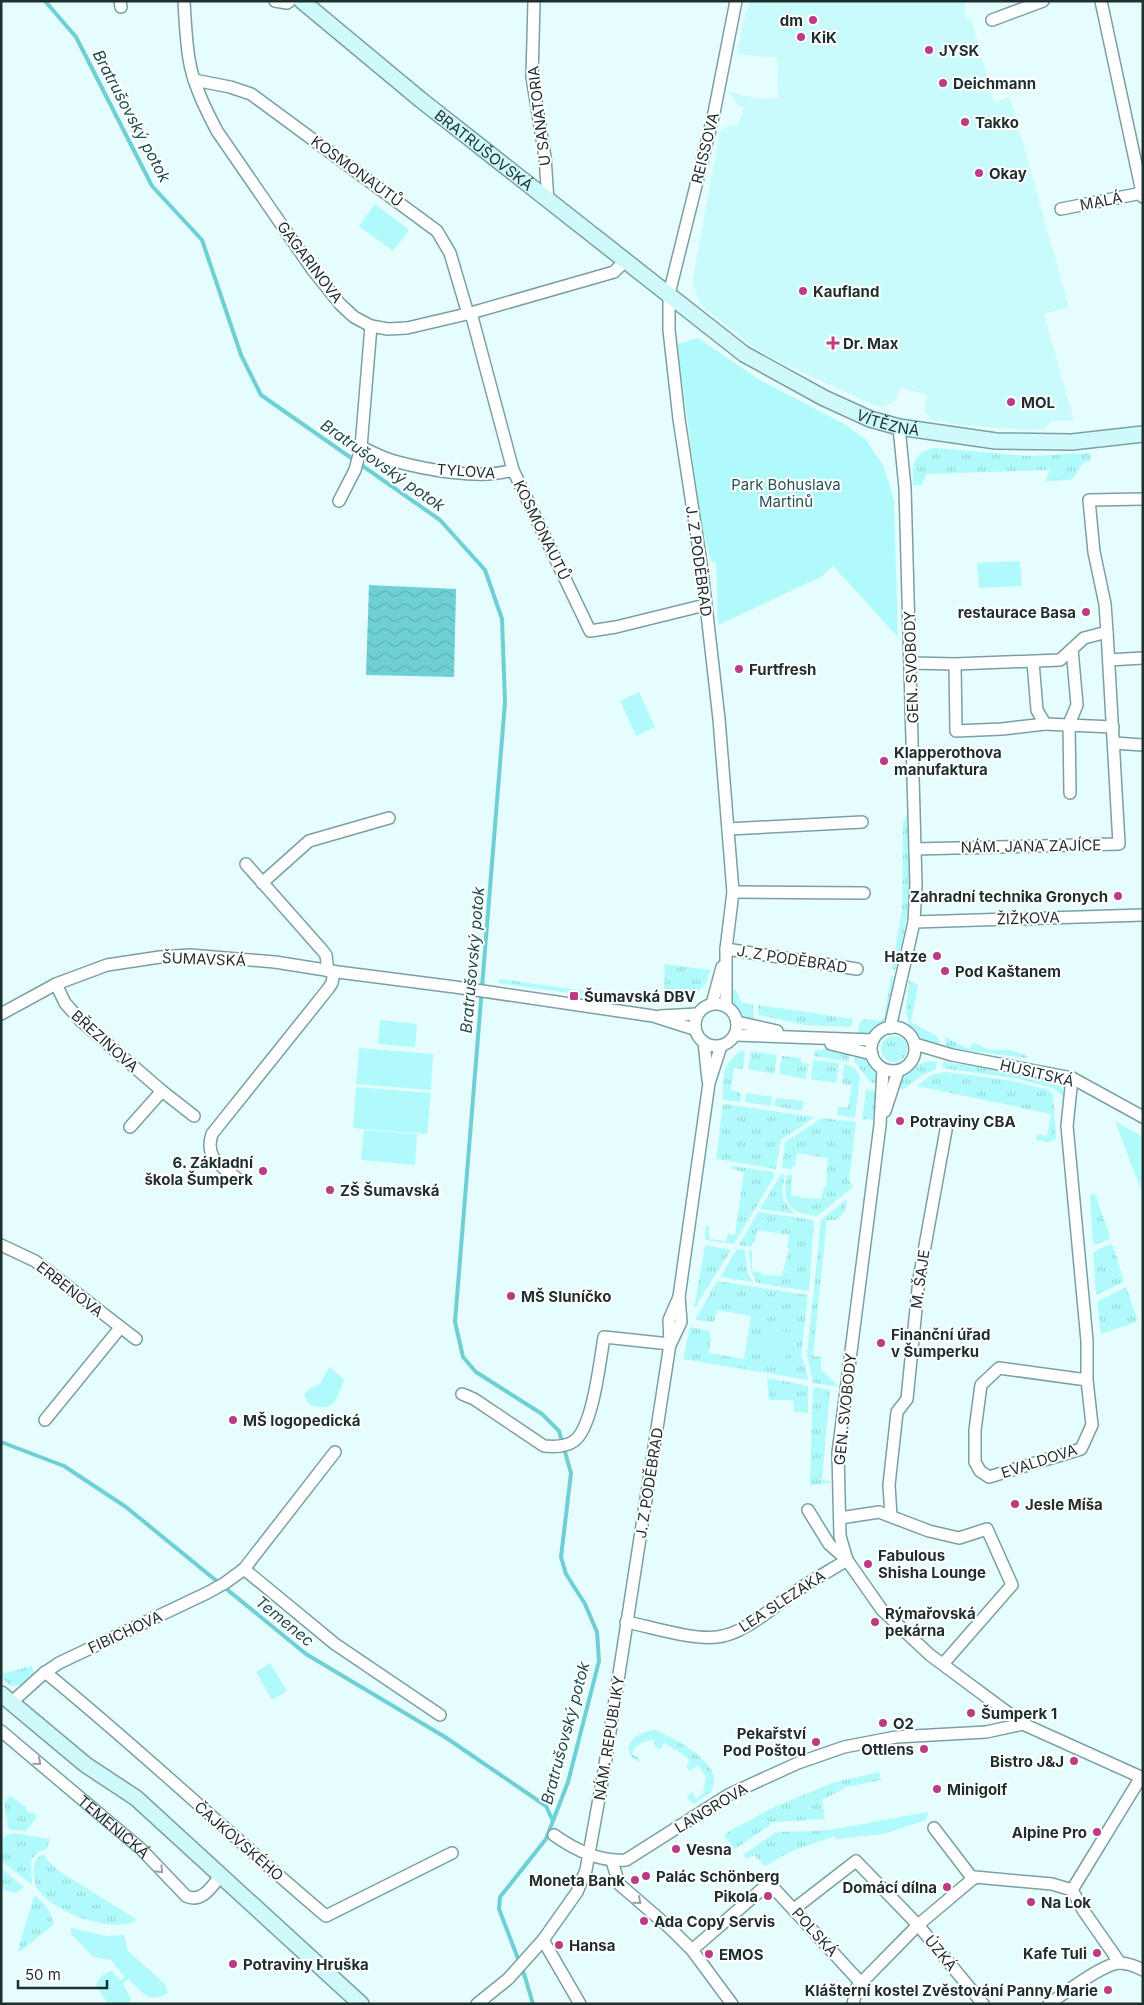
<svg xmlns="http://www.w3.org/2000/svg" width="1144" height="2005" font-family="Inter,sans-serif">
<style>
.built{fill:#c9fbfc}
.grass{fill:url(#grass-tufts)}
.park{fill:#b0fafc}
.water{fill:url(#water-waves)}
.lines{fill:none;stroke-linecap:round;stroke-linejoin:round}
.stream{stroke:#6ed0d4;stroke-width:4}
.street-casing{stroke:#7ba0a1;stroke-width:14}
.secondary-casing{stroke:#7ba0a1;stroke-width:18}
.street{stroke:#fff;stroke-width:11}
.secondary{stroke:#cffafb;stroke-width:15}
.oneway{stroke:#9aa1a1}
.poi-dot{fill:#bb3b85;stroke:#fff;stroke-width:2}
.labels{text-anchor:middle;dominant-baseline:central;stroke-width:4;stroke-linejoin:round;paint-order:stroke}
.poi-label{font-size:15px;font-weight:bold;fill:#1f2e2e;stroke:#fff;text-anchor:start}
.street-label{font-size:15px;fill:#1f2e2e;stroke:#fff}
.park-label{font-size:15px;fill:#275456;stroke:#fff}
.water-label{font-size:16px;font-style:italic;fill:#214d4f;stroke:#fff}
</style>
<defs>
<pattern id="grass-tufts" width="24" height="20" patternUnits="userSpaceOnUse" patternTransform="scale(1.25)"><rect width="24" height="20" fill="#b0fafc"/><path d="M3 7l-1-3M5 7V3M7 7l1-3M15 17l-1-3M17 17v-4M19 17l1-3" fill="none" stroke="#97d7d8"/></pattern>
<pattern id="water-waves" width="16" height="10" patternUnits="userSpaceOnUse" patternTransform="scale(1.25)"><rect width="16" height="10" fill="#6ed0d4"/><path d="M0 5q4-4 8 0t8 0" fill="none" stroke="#5fb3b6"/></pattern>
</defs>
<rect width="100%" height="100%" fill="#e6fdfd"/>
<path class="built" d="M750 1H965V19L971 18 994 102 1010 97 1069 307 1044 314 1074 421H1052L1044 430 1011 429 962 425 932 420 924 410 927 395 900 387 896 400 885 407 876 406 774 359 755 348 708 311 700 303 692 283 720 132 728 126 738 124 744 107 738 106 729 92 754 98 778 99 777 58 739 54 737 52 746 11H748Z"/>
<g class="grass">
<path d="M935 448 1028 456 1090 453 1091 460 1083 463 1074 477 1070 480 1045 481 1050 470 926 474 922 485H913C912 465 913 452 935 448Z"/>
<path d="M909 811C909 851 912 893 904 932 902 945 898 958 895 970L892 969 902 909 903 822Z"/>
<path d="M665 964 710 970C708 974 708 978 707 981 699 995 677 1005 663 1004Z"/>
<path d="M891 976 895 977C891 1006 893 1034 857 1035L860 1022 865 1019 880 1021 884 1018Z"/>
<path d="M499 979 622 996 620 1000 498 983Z"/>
<path d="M909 980 918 985 911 1022 938 1037 940 1042 938 1046 922 1041 910 1027 906 1012Z"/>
<path d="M730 989H735L742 1003 753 1004 754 1020C738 1015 732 1005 730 989Z"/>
<path d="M758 1005 853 1019 851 1027 805 1025 759 1015Z"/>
<circle cx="894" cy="1049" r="13"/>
<path d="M945 1037 969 1049 973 1043 990 1050H1010L1026 1055 1027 1058 946 1048Z"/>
<path d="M831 1048 849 1052V1062L814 1056V1051Z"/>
<path d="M740 1051H745L743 1069 734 1068 731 1090 741 1093 740 1102 723 1100C724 1075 720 1067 740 1051Z"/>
<path d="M751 1051 777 1055 774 1074 748 1069Z"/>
<path d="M855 1054C871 1056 878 1070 879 1085L870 1082 854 1061Z"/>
<path d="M782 1056 801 1058V1063L809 1064 805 1079 779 1074Z"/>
<path d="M813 1060 839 1063 836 1083 811 1079Z"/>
<path d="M930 1061 937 1062 935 1070 924 1074 904 1089 897 1088C902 1073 915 1064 930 1061Z"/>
<path d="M943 1062C965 1065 1047 1075 1061 1087 1064 1090 1065 1094 1065 1098L1053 1088 1019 1079 942 1068Z"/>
<path d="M844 1064C852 1066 858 1069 860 1077L855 1118 837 1115 838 1107 848 1108 852 1086 842 1083Z"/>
<path d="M946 1072 1013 1081 1049 1090 1053 1094 1056 1139 1049 1142 1036 1140 1037 1134 1047 1136 1051 1114 917 1086 931 1075Z"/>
<path d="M866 1090 878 1091 873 1120 862 1119Z"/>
<path d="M746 1093 772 1097 771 1106 745 1102Z"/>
<path d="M776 1098 804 1101 802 1111 774 1106Z"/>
<path d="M723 1104 815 1117 781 1140 776 1169 716 1159Z"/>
<path d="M822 1118 856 1122 849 1180 853 1187 817 1216C788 1213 782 1203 787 1175H792L791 1195 801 1197 802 1198 821 1199 824 1187H826L828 1158 797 1153 795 1167 792 1166V1169L782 1168 785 1142Z"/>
<path d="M731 1166 774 1172V1177L734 1244 705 1240 706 1225 709 1227V1239L726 1241 728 1234 735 1235 744 1172 731 1169Z"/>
<path d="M781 1174 785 1175C781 1194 780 1200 795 1214L760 1209Z"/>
<path d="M1095 1194 1110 1236 1108 1240 1093 1245 1090 1195Z"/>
<path d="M847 1199 845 1211 837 1220H827L813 1356 821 1357V1369L839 1387 813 1383 807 1355 821 1220Z"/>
<path d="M758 1212 814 1220 809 1291 757 1283 752 1273 748 1250 752 1251V1271L762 1273V1275L782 1276 789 1248H787L789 1235 757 1230 755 1243H752V1247L739 1245Z"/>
<path d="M1110 1244 1113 1246 1124 1282 1096 1295 1093 1252Z"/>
<path d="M705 1245 731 1250 694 1309Z"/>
<path d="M737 1249 745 1250 748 1274 753 1282 720 1277Z"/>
<path d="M717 1281 808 1295 801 1354 809 1380 683 1359 690 1327 709 1331 711 1339 709 1353 744 1359 751 1316 717 1310 714 1322 695 1320Z"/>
<path d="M1126 1287 1137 1319 1136 1322 1101 1334 1097 1302Z"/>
<path d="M767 1378 808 1386V1413L794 1412 793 1400H769Z"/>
<path d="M813 1387 830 1390 822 1480 830 1481V1483L810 1485Z"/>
<path d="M32 1666 34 1675 27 1684 23 1683 20 1685 11 1686 1 1678V1674Z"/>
<path d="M655 1730C671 1736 711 1758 714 1777 715 1782 713 1787 711 1792L693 1804 687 1797 692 1792 696 1799 703 1793 706 1777 698 1765 690 1771 686 1766 690 1761 681 1753 664 1743 661 1749 655 1747 654 1740C644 1740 636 1744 632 1754L639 1758V1762C615 1749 637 1731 655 1730Z"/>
<path d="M879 1772 881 1780 847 1787 822 1800 825 1819 774 1822 735 1849 723 1835 774 1807 832 1783Z"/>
<path d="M10 1796 27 1808 26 1810 31 1814 32 1812 36 1815 35 1817 37 1818 26 1831 11 1830 8 1828 4 1803Z"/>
<path d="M835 1829V1836L792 1851 765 1866 754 1855 747 1859 743 1855 776 1832 818 1831Z"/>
<path d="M13 1833 50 1839 47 1849 38 1852 31 1860 32 1885 1 1861V1840L5 1836Z"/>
<path d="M44 1854 48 1861 59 1871 136 1919 135 1921C109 1934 50 1911 36 1887 34 1875 29 1860 44 1854Z"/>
<path d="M1 1868 23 1886V1888L16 1893 3 1890Z"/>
<path d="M34 1896C43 1900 53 1914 53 1925L20 1952 18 1950Z"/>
</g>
<g class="park">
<path d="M375 204 409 230 393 251 359 226Z"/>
<path d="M698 338 758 379 846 425 866 440 884 467 894 500 898 637 833 566 821 577 718 625 716 563 711 561 702 526 677 344Z"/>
<path d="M1020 561 1022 586 979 588 977 563Z"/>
<path d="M639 692 655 727 636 736 620 701Z"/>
<path d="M380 1020 417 1024 415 1047 378 1044Z"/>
<path d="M359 1048 433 1054 431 1090 356 1084Z"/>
<path d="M356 1087 431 1093 427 1134 353 1128Z"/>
<path d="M1115 1121 1143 1137V1195Z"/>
<path d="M364 1130 417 1134 415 1165 361 1160Z"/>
<path d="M765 1328 790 1332 784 1369 759 1365Z"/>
<path d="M329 1367 344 1379C337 1400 334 1414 309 1404L304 1395 309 1389 320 1384Z"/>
<path d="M270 1663 287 1691 272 1700 256 1672Z"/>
<path d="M928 1812 926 1820 884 1834 835 1839V1829Z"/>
<path d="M71 1928 107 1936 124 1935 128 1951 165 1984 168 1993C149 2005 141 1991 128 1979L123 1984 131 1998 130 2004H108L96 1986C98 1978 104 1973 112 1971L121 1980 125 1977 111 1960 93 1957 71 1934Z"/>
</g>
<path class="water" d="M369 585 456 589 454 677 366 675Z"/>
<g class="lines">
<g class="stream">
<path d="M45 1 76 37 152 186 202 240 241 355 261 395 440 520 485 570 502 619 505 702 455 1322 463 1357 476 1372 542 1414 559 1431 571 1473 561 1557 566 1574 585 1604 597 1632 599 1661 568 1782 546 1839 500 1897 499 1909 525 1977 533 2004"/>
<path d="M1 1442 64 1466 126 1507 306 1654 445 1737 546 1806 552 1819"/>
</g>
<g class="street-casing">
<g id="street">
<path d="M120 1 121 7"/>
<path d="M184 1C185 20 186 40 189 59 193 84 205 108 217 131L312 269 340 304 354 317 371 326 388 329 407 328 471 313 614 272 625 261"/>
<path d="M275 1 287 3 290 1"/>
<path d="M534 1 532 77 545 157 548 201"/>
<path d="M1101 1 1143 197"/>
<path d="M992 20 1043 1"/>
<path d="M194 80 230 87 251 94 437 231 450 253 468 314"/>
<path d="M1061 209 1142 193"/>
<path d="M471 313 513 470 590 631 616 627 705 605"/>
<path d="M371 326 361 447C372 452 383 458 394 461 427 470 481 480 513 470"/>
<path d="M339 501 355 470 361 447"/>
<path d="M1109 660 1143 658"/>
<path d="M1033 662 1037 710 1045 724 1113 727"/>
<path d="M911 663 955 664 1060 660 1084 638 1107 632 1105 604 1094 552 1089 500 1143 499"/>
<path d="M955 664 956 731 1002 729 1045 724"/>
<path d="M1114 743 1143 745"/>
<path d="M1070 793 1069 724 1077 705 1072 649"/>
<path d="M728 829 862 822"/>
<path d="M915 849 1119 844 1107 632"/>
<path d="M246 864 322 950 326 955 328 971"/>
<path d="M262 883 309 841 389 818"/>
<path d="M733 892 864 893"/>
<path d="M914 922 1143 915"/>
<path d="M726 949 857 969"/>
<path d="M56 984 65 1003 81 1021 162 1091 194 1116"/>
<circle cx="716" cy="1025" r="21"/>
<path d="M712 1004 722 967"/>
<path d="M726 1006V949L733 892 719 719 702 570 679 419 669 330V294L714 113 736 1"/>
<path d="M1 1014 56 984 107 965 160 957 190 955 275 962 338 972 455 987 653 1016 694 1029"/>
<path d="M660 1016 697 1014"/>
<path d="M737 1022 777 1031"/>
<circle cx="893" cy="1049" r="22"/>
<path d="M890 1028 914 922 916 885 905 488 899 427"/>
<path d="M735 1035 873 1040"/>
<path d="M704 1042 708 1080"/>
<path d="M831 1044 872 1054"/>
<path d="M915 1044 952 1055 1072 1078 1143 1117"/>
<path d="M883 1069 880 1125 838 1453 840 1536 847 1560 882 1610 930 1655 1023 1724 1143 1778"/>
<path d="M1072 1078 1067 1126 1087 1341V1380L1092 1425 1081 1449 989 1477 980 1471 975 1462V1430L981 1385 999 1368 1087 1380"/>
<path d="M885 1111 898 1071"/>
<path d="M130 1127 162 1091"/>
<path d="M239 1180C222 1166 204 1159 212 1134L328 989 332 983 334 972"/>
<path d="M1 1245 35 1261 136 1339"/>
<path d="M671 1343 681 1322 679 1297 709 1083 721 1046"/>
<path d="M462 1394 474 1399 544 1446C554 1447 566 1447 574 1441 593 1428 600 1360 604 1337L670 1344"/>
<path d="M45 1420 120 1328"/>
<path d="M808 1510 829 1544 847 1560"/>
<path d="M891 1516 889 1485 897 1412 907 1399 919 1279 946 1130"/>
<path d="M840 1518 879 1512 929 1531 959 1538 987 1529 1012 1585 943 1664"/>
<path d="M244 1569 335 1452"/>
<path d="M626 1622C652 1627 691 1640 717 1637 744 1635 776 1604 798 1590 814 1579 831 1570 847 1560"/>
<path d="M45 1672C141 1750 231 1836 326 1916L452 1853"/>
<path d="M12 1702 43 1674 59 1663 207 1593 225 1583 244 1569 335 1644 440 1715"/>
<path id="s1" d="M1 1731 141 1849 186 1896C202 1904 213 1885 221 1875"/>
<path d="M934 1828 973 1879"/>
<path d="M554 1835C575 1850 601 1862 626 1860L730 1794 798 1763 844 1747 896 1737 986 1732 1023 1724"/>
<path d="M612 1861 619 1884 671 1929 692 1950 732 2004"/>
<path d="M1072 1890 1083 1910 1120 1963"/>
<path d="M794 1909 856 1861 918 1925 983 2004"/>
<path d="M543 1940 580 2004"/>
<path d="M692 1950 769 1883 861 1983"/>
<path d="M477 2004 508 1979 543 1940 577 1892 586 1870 604 1771 670 1344 669 1320 679 1297"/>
<path d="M853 2004 857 1987 861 1983 918 1925 975 1877 1052 1884 1072 1890 1141 1777"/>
<path d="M1049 2004C1063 1994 1104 1963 1120 1963 1128 1963 1137 1967 1143 1970"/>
</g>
</g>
<g class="secondary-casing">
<g id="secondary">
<path id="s2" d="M302 1 421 100 744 354 824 398 870 419 899 427 996 441 1072 442 1143 434"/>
<path d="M1 1694 86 1765 136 1798 361 2004"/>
</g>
</g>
<use href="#street" class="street"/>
<use href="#secondary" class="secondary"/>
</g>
<defs><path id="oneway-chevron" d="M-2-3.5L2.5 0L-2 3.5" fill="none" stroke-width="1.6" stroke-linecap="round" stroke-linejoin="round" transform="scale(1.25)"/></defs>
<g class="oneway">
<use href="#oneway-chevron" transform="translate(38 1762) rotate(40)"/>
<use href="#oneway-chevron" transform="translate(160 1870) rotate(46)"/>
<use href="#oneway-chevron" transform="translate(638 1901) rotate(40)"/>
</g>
<g class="poi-dot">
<circle cx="813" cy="20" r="5"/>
<circle cx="801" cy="37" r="5"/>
<circle cx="929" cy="50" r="5"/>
<circle cx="943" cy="83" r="5"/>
<circle cx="965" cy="122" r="5"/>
<circle cx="979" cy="173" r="5"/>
<circle cx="803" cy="291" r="5"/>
<path d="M830.5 335.5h5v5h5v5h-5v5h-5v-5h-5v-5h5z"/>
<circle cx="1011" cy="402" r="5"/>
<circle cx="1086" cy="612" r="5"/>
<circle cx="739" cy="669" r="5"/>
<circle cx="884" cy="761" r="5"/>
<circle cx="1118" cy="896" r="5"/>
<circle cx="937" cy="956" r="5"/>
<circle cx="945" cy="971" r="5"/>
<rect x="569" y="991" width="10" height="10" rx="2.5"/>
<circle cx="900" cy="1121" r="5"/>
<circle cx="263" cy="1171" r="5"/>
<circle cx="330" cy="1190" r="5"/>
<circle cx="511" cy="1296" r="5"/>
<circle cx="881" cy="1343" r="5"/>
<circle cx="233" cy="1420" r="5"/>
<circle cx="1015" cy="1504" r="5"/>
<circle cx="868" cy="1564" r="5"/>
<circle cx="875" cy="1622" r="5"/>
<circle cx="971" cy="1713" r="5"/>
<circle cx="883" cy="1723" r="5"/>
<circle cx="816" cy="1742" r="5"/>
<circle cx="924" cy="1749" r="5"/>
<circle cx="1074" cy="1761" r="5"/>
<circle cx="937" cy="1789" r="5"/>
<circle cx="1097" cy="1832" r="5"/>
<circle cx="676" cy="1849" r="5"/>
<circle cx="646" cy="1876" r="5"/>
<circle cx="635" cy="1880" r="5"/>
<circle cx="947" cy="1887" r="5"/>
<circle cx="768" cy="1896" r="5"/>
<circle cx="1031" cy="1902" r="5"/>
<circle cx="644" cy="1921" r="5"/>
<circle cx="559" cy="1945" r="5"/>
<circle cx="1097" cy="1953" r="5"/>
<circle cx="709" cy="1954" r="5"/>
<circle cx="233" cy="1964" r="5"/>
<circle cx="1108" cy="1990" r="5"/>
</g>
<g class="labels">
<g class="poi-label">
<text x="803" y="20" text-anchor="end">dm</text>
<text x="811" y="37">KiK</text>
<text x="939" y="50">JYSK</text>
<text x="953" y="83">Deichmann</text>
<text x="975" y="122">Takko</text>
<text x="989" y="173">Okay</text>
<text x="813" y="291">Kaufland</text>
<text x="843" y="343">Dr. Max</text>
<text x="1021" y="402">MOL</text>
<text x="1076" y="612" text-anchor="end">restaurace Basa</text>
<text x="749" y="669">Furtfresh</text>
<text x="894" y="752">Klapperothova<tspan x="894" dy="17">manufaktura</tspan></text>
<text x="1108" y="896" text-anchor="end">Zahradní technika Gronych</text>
<text x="927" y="956" text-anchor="end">Hatze</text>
<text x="955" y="971">Pod Kaštanem</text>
<text x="584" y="996">Šumavská DBV</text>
<text x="910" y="1121">Potraviny CBA</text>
<text x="253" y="1162" text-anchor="end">6. Základní<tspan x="253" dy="17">škola Šumperk</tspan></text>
<text x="340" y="1190">ZŠ Šumavská</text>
<text x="521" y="1296">MŠ Sluníčko</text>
<text x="891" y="1334">Finanční úřad<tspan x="891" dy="17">v Šumperku</tspan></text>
<text x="243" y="1420">MŠ logopedická</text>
<text x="1025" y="1504">Jesle Míša</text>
<text x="878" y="1555">Fabulous<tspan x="878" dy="17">Shisha Lounge</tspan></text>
<text x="885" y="1613">Rýmařovská<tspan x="885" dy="17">pekárna</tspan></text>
<text x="981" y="1713">Šumperk 1</text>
<text x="893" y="1723">O2</text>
<text x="806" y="1733" text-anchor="end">Pekařství<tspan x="806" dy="17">Pod Poštou</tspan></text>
<text x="914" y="1749" text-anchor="end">Ottlens</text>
<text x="1064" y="1761" text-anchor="end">Bistro J&amp;J</text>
<text x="947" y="1789">Minigolf</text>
<text x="1087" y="1832" text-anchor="end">Alpine Pro</text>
<text x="686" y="1849">Vesna</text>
<text x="656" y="1876">Palác Schönberg</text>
<text x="625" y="1880" text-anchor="end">Moneta Bank</text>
<text x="937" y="1887" text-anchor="end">Domácí dílna</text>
<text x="758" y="1896" text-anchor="end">Pikola</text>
<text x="1041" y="1902">Na Lok</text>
<text x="654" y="1921">Ada Copy Servis</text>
<text x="569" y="1945">Hansa</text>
<text x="1087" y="1953" text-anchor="end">Kafe Tuli</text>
<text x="719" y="1954">EMOS</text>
<text x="243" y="1964">Potraviny Hruška</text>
<text x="1098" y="1990" text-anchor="end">Klášterní kostel Zvěstování Panny Marie</text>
</g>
<g class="street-label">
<text transform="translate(539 116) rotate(-97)">U SANATORIA</text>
<text transform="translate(705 148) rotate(-76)">REISSOVA</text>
<text stroke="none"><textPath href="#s2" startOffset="235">BRATRUŠOVSKÁ</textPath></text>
<text transform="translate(357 171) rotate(36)">KOSMONAUTŮ</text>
<text transform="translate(1101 201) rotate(-11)">MALÁ</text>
<text transform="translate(310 262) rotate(53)">GAGARINOVA</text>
<text stroke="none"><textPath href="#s2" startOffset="726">VÍTĚZNÁ</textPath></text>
<text transform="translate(466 471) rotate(4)">TYLOVA</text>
<text transform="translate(542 530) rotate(64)">KOSMONAUTŮ</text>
<text transform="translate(699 561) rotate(82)">J. Z PODĚBRAD</text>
<text transform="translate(911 667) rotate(-92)">GEN. SVOBODY</text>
<text transform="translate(1031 846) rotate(-1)">NÁM. JANA ZAJÍCE</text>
<text transform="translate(1028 918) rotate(-2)">ŽIŽKOVA</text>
<text transform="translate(204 959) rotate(2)">ŠUMAVSKÁ</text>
<text transform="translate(792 959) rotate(9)">J. Z PODĚBRAD</text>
<text transform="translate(105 1041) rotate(42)">BŘEZINOVA</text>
<text transform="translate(1037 1073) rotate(13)">HUSITSKÁ</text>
<text transform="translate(920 1279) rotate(-82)">M. ŠAJE</text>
<text transform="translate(70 1289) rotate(38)">ERBENOVA</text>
<text transform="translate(845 1409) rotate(-84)">GEN. SVOBODY</text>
<text transform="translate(1039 1461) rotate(-18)">EVALDOVA</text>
<text transform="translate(649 1483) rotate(-81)">J. Z PODĚBRAD</text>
<text transform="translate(782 1601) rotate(-33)">LEA SLEZAKA</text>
<text transform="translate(125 1632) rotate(-25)">FIBICHOVA</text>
<text transform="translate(609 1738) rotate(-81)">NÁM. REPUBLIKY</text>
<text transform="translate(711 1808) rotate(-31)">LANGROVA</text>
<text stroke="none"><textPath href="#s1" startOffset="148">TEMENICKÁ</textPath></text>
<text transform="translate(239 1841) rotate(41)">ČAJKOVSKÉHO</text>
<text transform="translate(815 1932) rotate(48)">POLSKÁ</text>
<text transform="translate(941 1953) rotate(51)">ÚZKÁ</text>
</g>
<g class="park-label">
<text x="786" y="484">Park Bohuslava<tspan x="786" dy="17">Martinů</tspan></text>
</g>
<g class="water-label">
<text transform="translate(132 116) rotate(62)">Bratrušovský potok</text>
<text transform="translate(383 465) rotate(35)">Bratrušovský potok</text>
<text transform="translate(472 960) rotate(-85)">Bratrušovský potok</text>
<text transform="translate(285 1621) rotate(39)">Temenec</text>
<text transform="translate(565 1733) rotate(-75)">Bratrušovský potok</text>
</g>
</g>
<rect width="1144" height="2005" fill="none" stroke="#1f2e2e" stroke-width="5"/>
<path d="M18 1980v8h89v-8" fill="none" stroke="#1f2e2e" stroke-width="2.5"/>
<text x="25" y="1980" font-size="15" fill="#1f2e2e" stroke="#ffffff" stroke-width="4" paint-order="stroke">50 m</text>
</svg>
